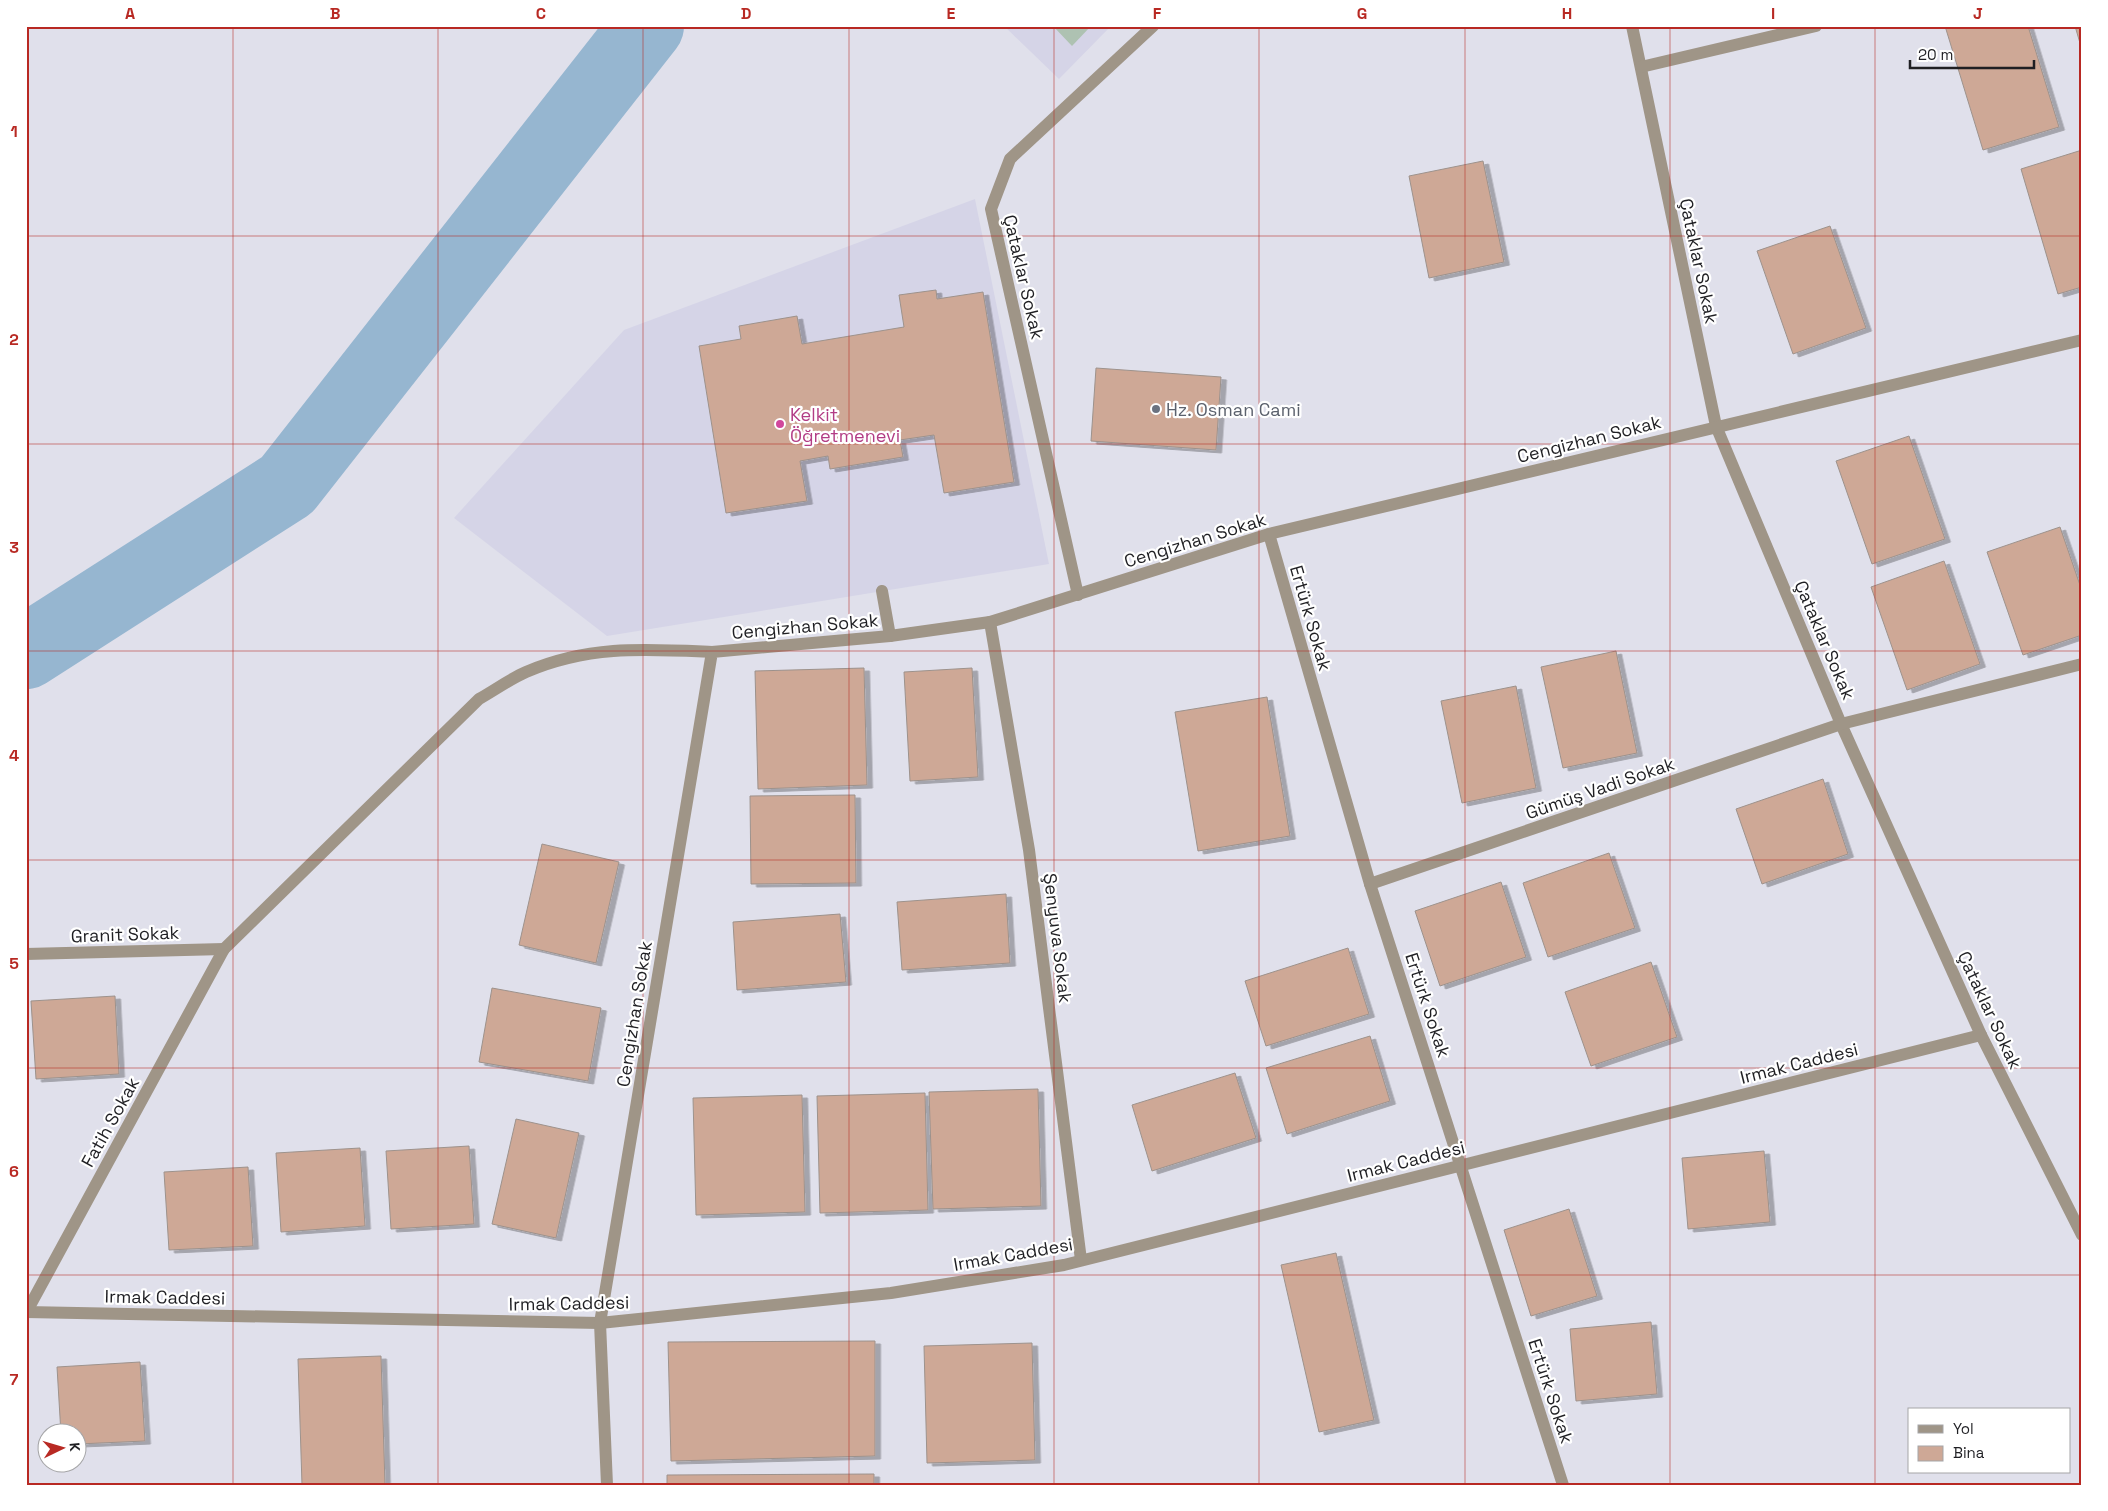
<svg xmlns="http://www.w3.org/2000/svg" width="2108" height="1511" font-family="'Space Grotesk',sans-serif">
<style>
.built{fill:#d5d4e7}
.green{fill:#aec2b2}
.lines{fill:none;stroke-linecap:round;stroke-linejoin:round}
.river{stroke:#96b6d0;stroke-width:74}
.building{fill:#cea896;stroke:#9d928c;filter:url(#shadow)}
.minor{stroke:#9f9587;stroke-width:12}
.grid{fill:none;stroke:#b82923;stroke-width:1;stroke-opacity:0.55}
.worship-dot{fill:#6b7280;stroke:#fff;stroke-width:2}
.hotel-dot{fill:#d1479c;stroke:#fff;stroke-width:2}
.labels{text-anchor:middle;dominant-baseline:central;stroke-width:4.5;stroke-linejoin:round;paint-order:stroke}
.street-label{font-size:18px;fill:#1f1f23;stroke:#fff}
.worship-label{font-size:18px;fill:#5b616d;stroke:#fff;text-anchor:start}
.hotel-label{font-size:18px;fill:#b23c85;stroke:#fff;text-anchor:start}
.neatline{fill:none;stroke:#b82923;stroke-width:2}
.grid-label{font-size:16px;text-anchor:middle;font-weight:bold;fill:#b82923}
</style>
<defs>
<filter id="shadow"><feDropShadow dx="5.5" dy="3" stdDeviation="0" flood-color="#0004"/></filter>
</defs>
<rect width="100%" height="100%" fill="#e0e0eb"/>
<g class="built">
<path d="M1004 26H1111L1059 79Z"/>
<path d="M975 199 1049 564 607 636 454 518 624 330Z"/>
</g>
<path class="green" d="M1053 26H1091L1072 46Z"/>
<g class="lines">
<path class="river" d="M26 652 287 485 647 26"/>
</g>
<g class="building">
<path d="M1945 26H2028L2059 127 1983 150Z"/>
<path d="M2075 26H2082V50Z"/>
<path d="M2082 150V287L2058 294 2021 169Z"/>
<path d="M1483 161 1504 262 1429 278 1409 176Z"/>
<path d="M1830 226 1866 328 1793 354 1757 251Z"/>
<path d="M936 290 937 299 983 292 1014 482 944 493 934 435 900 440 903 457 830 469 828 456 800 461 807 501 726 513 699 346 741 339 739 326 797 316 802 344 904 327 899 295Z"/>
<path d="M1096 368 1221 377 1216 450 1091 441Z"/>
<path d="M1909 436 1945 539 1872 564 1836 461Z"/>
<path d="M2060 527 2082 591V635L2023 655 1987 552Z"/>
<path d="M1944 561 1980 664 1907 690 1871 587Z"/>
<path d="M1616 651 1637 753 1563 768 1541 667Z"/>
<path d="M864 668 867 785 758 789 755 671Z"/>
<path d="M972 668 978 777 910 781 904 672Z"/>
<path d="M1516 686 1536 788 1462 803 1441 701Z"/>
<path d="M1267 697 1290 836 1198 851 1175 712Z"/>
<path d="M1823 779 1848 854 1762 884 1736 809Z"/>
<path d="M855 795 856 883 751 884 750 796Z"/>
<path d="M542 844 619 862 596 963 519 945Z"/>
<path d="M1609 853 1635 928 1548 957 1523 883Z"/>
<path d="M1501 882 1526 957 1440 986 1415 911Z"/>
<path d="M1006 894 1010 963 902 970 897 902Z"/>
<path d="M840 914 846 982 737 990 733 922Z"/>
<path d="M1348 948 1369 1014 1266 1046 1245 981Z"/>
<path d="M1651 962 1677 1037 1591 1066 1565 992Z"/>
<path d="M492 988 601 1008 588 1081 479 1062Z"/>
<path d="M115 996 119 1074 36 1079 31 1001Z"/>
<path d="M1370 1036 1390 1101 1287 1134 1266 1068Z"/>
<path d="M1235 1073 1256 1138 1152 1171 1132 1105Z"/>
<path d="M1038 1089 1041 1206 933 1209 929 1092Z"/>
<path d="M925 1093 928 1210 820 1213 817 1096Z"/>
<path d="M802 1095 805 1212 696 1215 693 1098Z"/>
<path d="M516 1119 579 1133 556 1238 492 1224Z"/>
<path d="M469 1146 474 1224 391 1229 386 1151Z"/>
<path d="M360 1148 365 1226 281 1232 276 1153Z"/>
<path d="M1764 1151 1770 1222 1688 1229 1682 1158Z"/>
<path d="M248 1167 253 1246 169 1250 164 1172Z"/>
<path d="M1569 1209 1597 1296 1531 1316 1504 1230Z"/>
<path d="M1336 1253 1374 1420 1319 1432 1281 1265Z"/>
<path d="M1651 1322 1657 1394 1576 1401 1570 1329Z"/>
<path d="M875 1341V1456L671 1461 668 1342Z"/>
<path d="M1032 1343 1035 1460 927 1463 924 1346Z"/>
<path d="M381 1356 385 1485H302L298 1359Z"/>
<path d="M140 1362 145 1441 78 1444V1434H61L57 1367Z"/>
<path d="M874 1474V1485H667V1475Z"/>
</g>
<g class="lines">
<g class="minor">
<path d="M1632 26 1716 426 1841 724 1981 1035 2082 1235"/>
<path d="M1641 67 1816 26"/>
<path d="M1269 534 1370 884 1563 1485"/>
<path d="M882 591 890 636"/>
<path d="M1078 595 991 209 1010 159 1153 26"/>
<path d="M990 622 1029 850 1081 1260"/>
<path d="M1370 884 1841 724 2082 664"/>
<path d="M26 954 224 949"/>
<path d="M26 1312 600 1323 891 1293 1064 1265 1981 1035"/>
<path d="M26 1313 224 949 479 699C495 690 510 679 526 672 589 645 645 649 712 652"/>
<path d="M607 1485 600 1323 712 652 890 636 990 622 1269 534 2082 340"/>
</g>
</g>
<path class="grid" d="M233 26V1485M438 26V1485M643 26V1485M849 26V1485M1054 26V1485M1259 26V1485M1465 26V1485M1670 26V1485M1875 26V1485M26 236H2082M26 444H2082M26 651H2082M26 860H2082M26 1068H2082M26 1275H2082"/>
<circle class="worship-dot" cx="1156" cy="409" r="5"/>
<circle class="hotel-dot" cx="780" cy="424" r="5"/>
<g class="labels">
<g class="street-label">
<text transform="translate(1699 261) rotate(78)">Çataklar Sokak</text>
<text transform="translate(1024 277) rotate(77)">Çataklar Sokak</text>
<text transform="translate(1589 439) rotate(-14)">Cengizhan Sokak</text>
<text transform="translate(1195 540) rotate(-17)">Cengizhan Sokak</text>
<text transform="translate(1311 618) rotate(74)">Ertürk Sokak</text>
<text transform="translate(805 626) rotate(-5)">Cengizhan Sokak</text>
<text transform="translate(1825 640) rotate(67)">Çataklar Sokak</text>
<text transform="translate(1600 788) rotate(-19)">Gümüş Vadi Sokak</text>
<text transform="translate(125 934) rotate(-2)">Granit Sokak</text>
<text transform="translate(1058 938) rotate(83)">Şenyuva Sokak</text>
<text transform="translate(1428 1005) rotate(72)">Ertürk Sokak</text>
<text transform="translate(1990 1010) rotate(65)">Çataklar Sokak</text>
<text transform="translate(634 1014) rotate(-81)">Cengizhan Sokak</text>
<text transform="translate(1799 1063) rotate(-14)">Irmak Caddesi</text>
<text transform="translate(110 1122) rotate(-61)">Fatih Sokak</text>
<text transform="translate(1406 1161) rotate(-14)">Irmak Caddesi</text>
<text transform="translate(1013 1254) rotate(-10)">Irmak Caddesi</text>
<text transform="translate(165 1297) rotate(1)">Irmak Caddesi</text>
<text transform="translate(569 1303) rotate(-1)">Irmak Caddesi</text>
<text transform="translate(1551 1391) rotate(72)">Ertürk Sokak</text>
</g>
<g class="worship-label">
<text x="1166" y="409">Hz. Osman Cami</text>
</g>
<g class="hotel-label">
<text x="790" y="414">Kelkit<tspan x="790" dy="21">Öğretmenevi</tspan></text>
</g>
</g>
<rect width="2108" height="1511" fill="none" stroke="#ffffff" stroke-width="55"/>
<rect x="1908" y="1408" width="162" height="65" fill="#ffffff" stroke="#a5a5a7"/>
<rect x="1918" y="1425" width="25" height="8" fill="#9f9587" stroke="#a5a5a7"/>
<text x="1953" y="1434" font-size="15" fill="#1f1f23">Yol</text>
<rect x="1918" y="1446" width="25" height="15" fill="#cea896" stroke="#a5a5a7"/>
<text x="1953" y="1458" font-size="15" fill="#1f1f23">Bina</text>
<g transform="translate(62 1448) rotate(85)"><circle r="24" fill="#ffffff" stroke="#a5a5a7"/>
<path d="M0-4L9 19L0 12L-9 19Z" fill="#b82923"/>
<text y="-8" font-size="14" font-weight="bold" text-anchor="middle" fill="#1f1f23">K</text>
</g>
<path d="M1910 60v8h124v-8" fill="none" stroke="#1f1f23" stroke-width="2.5"/>
<text x="1918" y="60" font-size="15" fill="#1f1f23" stroke="#ffffff" stroke-width="4" paint-order="stroke">20 m</text>
<rect x="28" y="28" width="2052" height="1456" class="neatline"/>
<g class="grid-label">
<text x="130" y="19">A</text>
<text x="335" y="19">B</text>
<text x="541" y="19">C</text>
<text x="746" y="19">D</text>
<text x="951" y="19">E</text>
<text x="1157" y="19">F</text>
<text x="1362" y="19">G</text>
<text x="1567" y="19">H</text>
<text x="1773" y="19">I</text>
<text x="1978" y="19">J</text>
<text x="14" y="137">1</text>
<text x="14" y="345">2</text>
<text x="14" y="553">3</text>
<text x="14" y="761">4</text>
<text x="14" y="969">5</text>
<text x="14" y="1177">6</text>
<text x="14" y="1385">7</text>
</g>
</svg>
